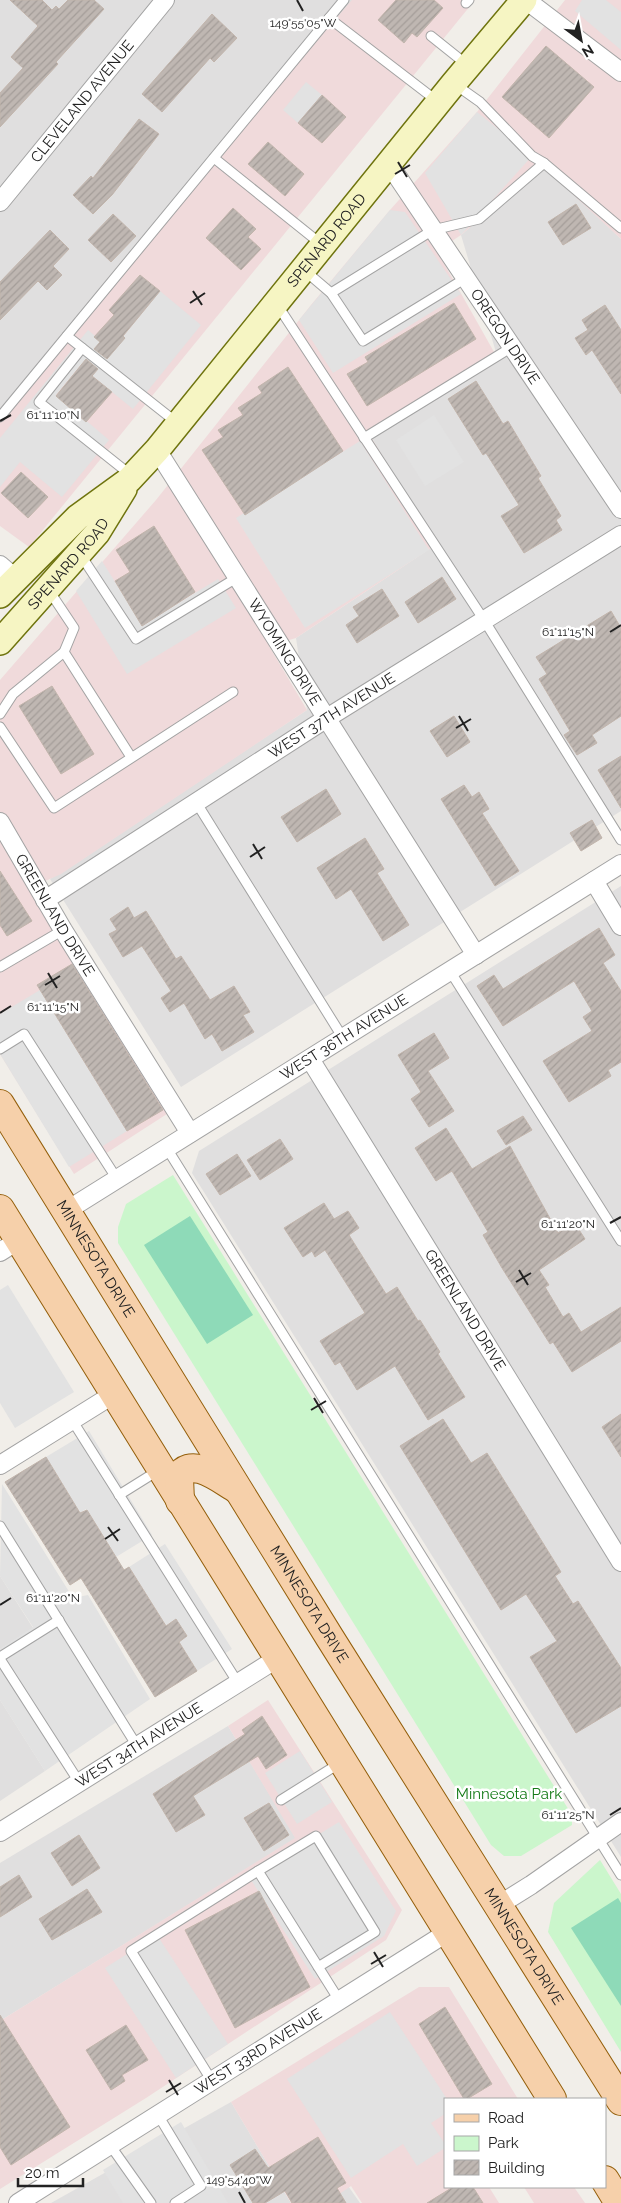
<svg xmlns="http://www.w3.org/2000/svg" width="621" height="2203" font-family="Raleway,sans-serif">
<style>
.residential{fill:#e0dfdf}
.commercial{fill:#f0dadb}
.park{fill:#cbf6cc}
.pitch{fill:#8edab8}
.parking{fill:#e2e2e2}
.building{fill:url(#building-hatch);stroke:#c2b5ac}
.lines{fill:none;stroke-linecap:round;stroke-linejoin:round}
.service-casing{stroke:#a3a3a3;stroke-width:11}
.minor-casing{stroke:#a3a3a3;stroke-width:20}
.secondary-casing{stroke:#6f740e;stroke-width:28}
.primary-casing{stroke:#945f0b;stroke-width:30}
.service{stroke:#fff;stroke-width:9}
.minor{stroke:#fff;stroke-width:18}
.secondary{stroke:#f6f5c3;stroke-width:25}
.primary{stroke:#f6d0aa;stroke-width:28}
.ticks{fill:none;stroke:#222;stroke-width:2}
.labels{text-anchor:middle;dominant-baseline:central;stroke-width:5;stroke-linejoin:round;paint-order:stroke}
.street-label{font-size:15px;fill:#222;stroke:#fff}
.park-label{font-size:15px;fill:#147b17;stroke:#fff}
.ticks-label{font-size:12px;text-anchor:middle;fill:#222;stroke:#fff;stroke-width:5;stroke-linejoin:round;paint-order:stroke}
</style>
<defs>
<pattern id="building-hatch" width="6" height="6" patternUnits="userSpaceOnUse" patternTransform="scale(1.25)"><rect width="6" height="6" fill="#bfb7b2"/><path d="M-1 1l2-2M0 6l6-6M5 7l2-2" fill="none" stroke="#a49d99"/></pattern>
</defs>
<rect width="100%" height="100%" fill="#f1eee9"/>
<g class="residential">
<path d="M0 0H355L0 420Z"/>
<path d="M543 165 621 239V811L181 1087 50 879 307 710 296 638 437 544 371 437 498 359 461 235Z"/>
<path d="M621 886V1857L192 1173 199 1151Z"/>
<path d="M0 1576 33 1628 0 1649Z"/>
<path d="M0 1700 45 1771 0 1801Z"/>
<path d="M228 1726 296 1838 0 2021V1863Z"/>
<path d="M231 2102 291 2203H51Z"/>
<path d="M346 2183 360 2203H322Z"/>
</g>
<g class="commercial">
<path d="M352 0H475L29 547 0 526V420L283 80Z"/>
<path d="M565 0H621V239L542 166 461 235 437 251 498 359 371 437 437 544 296 638 269 646 307 710 61 874 32 887 170 1112 74 1174 0 1054V680L156 500 311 305 390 210 477 112Z"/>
<path d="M268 1700 402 1910 386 1940 146 2098 0 2189V2021L295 1838 228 1726Z"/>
<path d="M419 1987H449L518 2099H445V2187H489L499 2203H362L351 2186 326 2203H291L231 2102Z"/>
<path d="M524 2187H574L585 2203H534Z"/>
</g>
<g class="park">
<path d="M173 1175 572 1815V1825L521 1856H504L491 1845 118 1243V1227L126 1204Z"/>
<path d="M600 1860 621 1894V2052L548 1932 554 1903Z"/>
</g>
<g class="pitch">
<path d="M190 1216 253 1315 207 1344 144 1245Z"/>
<path d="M618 1898 621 1903V2006L571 1928Z"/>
</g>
<g class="parking">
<path d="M582 0H606L621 12V50L575 11Z"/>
<path d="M306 82 322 95 298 123 283 110Z"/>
<path d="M477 112 532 156 461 235 425 173Z"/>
<path d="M390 210 405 212 461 294 333 373 299 320Z"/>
<path d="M160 291 201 325 133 409 80 366 56 395 109 440 62 497 20 462 0 487V438L88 330 112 350Z"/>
<path d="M434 415 464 462 425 486 396 440Z"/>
<path d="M360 441 429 550 305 628 236 518Z"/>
<path d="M102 561 142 625 218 579 236 608 127 674 76 591Z"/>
<path d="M40 990 127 1131 69 1167 0 1054V1014Z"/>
<path d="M8 1285 74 1392 15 1428 0 1403V1290Z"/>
<path d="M89 1431 152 1535 116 1557 86 1509 80 1513 46 1457Z"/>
<path d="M2 1484 73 1598 88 1595 150 1699 45 1771 0 1700V1649L33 1627 0 1576Z"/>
<path d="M165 1544 232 1649 197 1671 179 1642 187 1636 176 1620 166 1626 129 1567Z"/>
<path d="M300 1751 332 1802 297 1824 265 1773Z"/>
<path d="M339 1822 396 1911 384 1936 315 1979 249 1877Z"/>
<path d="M157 1935 228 2044 176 2078 105 1968Z"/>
<path d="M390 2012 447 2099H445V2114L431 2123 445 2144V2148L417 2166 403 2144 351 2178 287 2079Z"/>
<path d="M181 2122 228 2203H123L103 2170Z"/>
</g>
<g class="building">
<path d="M10 0H42L52 10 56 6 59 9 68 0H94L104 9 56 62 58 64 0 127V93L23 68 11 57 38 26Z"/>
<path d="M396 0H434L443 8 417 37 412 33 404 43 378 20Z"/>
<path d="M212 14 237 38 214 62 210 58 162 112 142 94Z"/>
<path d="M546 46 594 87 549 138 502 97Z"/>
<path d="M322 95 346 117 322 143 298 123Z"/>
<path d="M139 119 159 134 112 195 93 214 73 195 91 176 93 178Z"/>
<path d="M268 142 304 174 285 196 248 164Z"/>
<path d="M576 204 591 228 563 245 548 222Z"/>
<path d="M233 208 256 229 248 237 261 249 241 270 206 238Z"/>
<path d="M113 214 136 236 111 262 88 240Z"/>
<path d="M50 230 69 249 53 266 62 275 47 290 38 281 0 320V282Z"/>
<path d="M140 275 160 291 123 336 125 338 107 359 94 349 100 342 94 337 114 315 109 310Z"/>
<path d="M454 303 476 339 367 406 347 374 368 362 365 357Z"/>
<path d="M605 305 621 330V394L592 350 586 355 575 338 588 330 582 320Z"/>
<path d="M86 359 98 369 92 376 112 392 86 422 56 396Z"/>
<path d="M288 367 343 451 245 515 202 450 223 437 218 430 243 415 238 408 262 393 258 387Z"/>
<path d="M476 381 503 424 508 421 541 476 538 478 561 516 556 520 562 530 524 553 501 516 519 505 486 453 483 455 448 399Z"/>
<path d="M21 472 48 497 28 518 1 493Z"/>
<path d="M154 526 195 592 142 626 115 581 130 572 116 550Z"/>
<path d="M442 577 456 599 418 623 405 602Z"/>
<path d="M382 589 399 616 357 643 346 625 359 616 353 607Z"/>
<path d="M611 611 621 628V716L592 735 597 743 577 755 564 735 570 731 539 679 547 674 536 657Z"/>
<path d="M52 686 94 754 61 774 19 706Z"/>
<path d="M454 716 470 742 447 757 430 731Z"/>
<path d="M621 756V808L598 770Z"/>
<path d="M464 785 472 797 479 792 489 809 482 813 519 871 495 886 441 799Z"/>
<path d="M326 789 341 814 297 842 281 817Z"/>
<path d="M592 820 602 838 581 851 570 833Z"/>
<path d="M365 838 384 869 377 873 409 925 383 941 351 889 336 899 317 868Z"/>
<path d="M0 871 32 921 7 936 0 925Z"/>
<path d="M128 907 134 918 146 911 176 959 181 956 210 1000 234 986 250 1012 243 1015 254 1032 222 1051 212 1034 205 1039 184 1003 170 1012 161 998 171 991 142 946 123 957 109 934 117 930 110 919Z"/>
<path d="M599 928 615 955 603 963 621 991V1062L608 1070 611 1076 569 1102 543 1061 592 1031 583 1017 592 1011 574 981 503 1026 477 986 494 975 503 989Z"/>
<path d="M72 964 163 1110 127 1131 37 985Z"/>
<path d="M434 1033 449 1058 428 1071 454 1111 429 1127 411 1099 421 1092 398 1055Z"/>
<path d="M523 1116 532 1130 506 1145 497 1131Z"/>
<path d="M446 1128 472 1169 510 1146 558 1233 574 1222 585 1239 539 1270 549 1285 545 1287 563 1317 569 1313 581 1332 621 1307V1341L572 1372 553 1342 550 1344 502 1268 483 1235 488 1232 452 1171 436 1181 415 1148Z"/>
<path d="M280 1139 293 1159 260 1180 247 1160Z"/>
<path d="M237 1154 251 1176 220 1195 206 1174Z"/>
<path d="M324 1203 334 1219 348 1211 359 1228 349 1235 386 1294 397 1287 418 1321 420 1320 440 1352 438 1354 465 1397 428 1420 395 1366 357 1390 340 1362 335 1365 320 1341 365 1313 325 1250 315 1257 312 1251 303 1257 284 1228Z"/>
<path d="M621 1414V1457L602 1427Z"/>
<path d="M443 1419 471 1463 487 1453 561 1572 555 1576 573 1604 578 1601 621 1668V1706L576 1733 530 1657 557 1641 526 1594 501 1610 400 1446Z"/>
<path d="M46 1457 80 1513 87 1510 124 1570 129 1567 166 1626 176 1619 187 1636 179 1642 197 1671 155 1697 81 1578 70 1585 5 1482Z"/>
<path d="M262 1716 287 1755 266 1769 258 1756 193 1796 205 1815 176 1832 153 1794 245 1734 242 1730Z"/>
<path d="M269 1803 289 1835 264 1851 244 1818Z"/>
<path d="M79 1835 100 1868 72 1886 51 1853Z"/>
<path d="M19 1875 32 1897 0 1917V1887Z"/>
<path d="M87 1889 102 1912 52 1940 39 1919Z"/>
<path d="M259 1891 310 1987 235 2028 185 1930Z"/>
<path d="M445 2007 492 2084 467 2099H464L419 2024Z"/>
<path d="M0 2015 70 2127 11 2165 0 2147Z"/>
<path d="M126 2025 148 2060 122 2075 125 2081 111 2090 86 2050Z"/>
<path d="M318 2137 346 2183 337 2188 346 2203H292L285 2191 265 2203H253L230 2165 255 2149 268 2168Z"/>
<path d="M453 2187H473L483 2203H427Z"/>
</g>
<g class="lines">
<g class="service-casing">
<g id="service">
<path d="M466 3 469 0"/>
<path d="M329 18 437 101"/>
<path d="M431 36 466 64"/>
<path d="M214 158 321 244"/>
<path d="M544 163 621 228"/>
<path d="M304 270 331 293 363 341 466 278"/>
<path d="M331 293 433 230 479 219 544 163 532 156 480 102 456 85"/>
<path d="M278 306 484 620 621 840"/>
<path d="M67 336 176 422"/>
<path d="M82 348 39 402 132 476"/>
<path d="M0 417 344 0"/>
<path d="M364 438 512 347"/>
<path d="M80 554 136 639 238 577"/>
<path d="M64 652 131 757"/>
<path d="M0 714 13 694 64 652 74 628 48 589"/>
<path d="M0 727 54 808 233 692"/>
<path d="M196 802 343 1038"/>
<path d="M0 967 63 930"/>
<path d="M450 971 621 1241"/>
<path d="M0 1049 24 1034 117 1179"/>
<path d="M166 1147 621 1875"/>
<path d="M72 1420 238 1683"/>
<path d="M119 1495 159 1470"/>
<path d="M0 1526 137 1746"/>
<path d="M0 1657 59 1620"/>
<path d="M0 1659 79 1782"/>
<path d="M281 1800 340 1763"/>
<path d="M318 1967 375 1932 316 1836 258 1871 339 2000"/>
<path d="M212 2081 131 1951 258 1871"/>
<path d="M158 2115 201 2186 175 2203"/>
<path d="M110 2145 151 2203"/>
</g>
</g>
<g class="minor-casing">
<g id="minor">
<path d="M526 0 621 72"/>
<path id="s1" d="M389 164 621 509"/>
<path id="s2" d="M0 202 165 0"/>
<path id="s3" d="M157 450 476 955"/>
<path d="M0 565 15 578"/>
<path id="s4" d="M0 822 63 930 190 1133"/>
<path d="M594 881 621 926"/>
<path id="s5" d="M45 900 327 718 621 535"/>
<path id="s6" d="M310 1059 621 1562"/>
<path id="s7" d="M66 1211 621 864"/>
<path d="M0 1252 19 1240"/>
<path d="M0 1465 114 1394"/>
<path id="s8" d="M0 1832 278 1658"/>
<path d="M499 1905 531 1885 621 1822"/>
<path id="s9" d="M18 2203 448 1932"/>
</g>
</g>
<g class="secondary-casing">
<g id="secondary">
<path id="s10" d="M0 595 78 517 129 480 157 450 454 83 524 0"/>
<path id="s11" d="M0 642 97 533 124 489"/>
</g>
</g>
<g class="primary-casing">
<g id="primary">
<path id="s12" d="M0 1104 330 1638 621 2101"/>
<path d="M0 1209 552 2099"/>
<path d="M180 1501 179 1477C191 1455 221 1480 237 1489"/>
<path d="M605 2180 619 2203"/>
</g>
</g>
<use href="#service" class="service"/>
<use href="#minor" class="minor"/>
<use href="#secondary" class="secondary"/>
<use href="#primary" class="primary"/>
</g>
<path class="ticks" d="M297 0 303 11M398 162 407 177M395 174 410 165M193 291 202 305M190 303 205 293M0 421 11 415M610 632 621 625M459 716 468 731M456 728 471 719M253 844 262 859M250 857 265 847M48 973 57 988M45 985 60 976M0 1013 11 1006M610 1223 621 1217M519 1270 528 1285M516 1282 531 1273M314 1398 323 1413M311 1410 326 1401M108 1527 118 1541M105 1539 120 1529M0 1605 11 1598M610 1815 621 1808M374 1952 383 1967M371 1964 386 1955M169 2080 178 2095M166 2092 181 2083M239 2192 245 2203"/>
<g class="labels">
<g class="street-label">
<text stroke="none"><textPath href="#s2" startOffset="130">CLEVELAND AVENUE</textPath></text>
<text stroke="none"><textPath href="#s10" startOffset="484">SPENARD ROAD</textPath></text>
<text stroke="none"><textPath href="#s1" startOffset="208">OREGON DRIVE</textPath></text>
<text stroke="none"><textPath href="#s11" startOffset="104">SPENARD ROAD</textPath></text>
<text stroke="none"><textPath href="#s3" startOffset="239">WYOMING DRIVE</textPath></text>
<text stroke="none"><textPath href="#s5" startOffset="341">WEST 37TH AVENUE</textPath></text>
<text stroke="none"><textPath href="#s4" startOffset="108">GREENLAND DRIVE</textPath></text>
<text stroke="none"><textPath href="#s7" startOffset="328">WEST 36TH AVENUE</textPath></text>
<text stroke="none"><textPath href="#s12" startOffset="182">MINNESOTA DRIVE</textPath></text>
<text stroke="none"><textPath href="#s6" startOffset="295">GREENLAND DRIVE</textPath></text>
<text stroke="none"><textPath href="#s12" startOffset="588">MINNESOTA DRIVE</textPath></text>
<text stroke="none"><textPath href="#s8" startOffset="164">WEST 34TH AVENUE</textPath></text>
<text stroke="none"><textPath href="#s12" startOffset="992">MINNESOTA DRIVE</textPath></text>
<text stroke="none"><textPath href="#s9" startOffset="284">WEST 33RD AVENUE</textPath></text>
</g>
<g class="park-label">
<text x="509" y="1794">Minnesota Park</text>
</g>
</g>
<g class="ticks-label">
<text x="303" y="27">149°55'05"W</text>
<text x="53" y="419">61°11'10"N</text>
<text x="568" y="636">61°11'15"N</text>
<text x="53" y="1011">61°11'15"N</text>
<text x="568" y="1228">61°11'20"N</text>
<text x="53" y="1602">61°11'20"N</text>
<text x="568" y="1819">61°11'25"N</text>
<text x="239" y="2184">149°54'40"W</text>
</g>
<rect x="444" y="2098" width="162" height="90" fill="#ffffff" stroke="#a7a7a7"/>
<rect x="454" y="2114" width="25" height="8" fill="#f6d0aa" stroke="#a7a7a7"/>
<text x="488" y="2123" font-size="15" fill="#222222">Road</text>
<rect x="454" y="2136" width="25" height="15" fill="#cbf6cc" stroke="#a7a7a7"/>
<text x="488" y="2148" font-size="15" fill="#222222">Park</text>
<rect x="454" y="2160" width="25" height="15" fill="url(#building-hatch)" stroke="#a7a7a7"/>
<text x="488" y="2173" font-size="15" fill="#222222">Building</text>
<g transform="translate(581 40) rotate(148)" stroke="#ffffff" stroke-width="4" paint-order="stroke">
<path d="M0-4L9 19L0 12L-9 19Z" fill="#222222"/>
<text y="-8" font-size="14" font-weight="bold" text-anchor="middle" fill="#222222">N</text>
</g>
<path d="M18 2178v8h65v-8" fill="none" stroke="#222222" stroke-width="2.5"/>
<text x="25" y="2178" font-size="15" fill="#222222" stroke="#ffffff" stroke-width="4" paint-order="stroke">20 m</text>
</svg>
